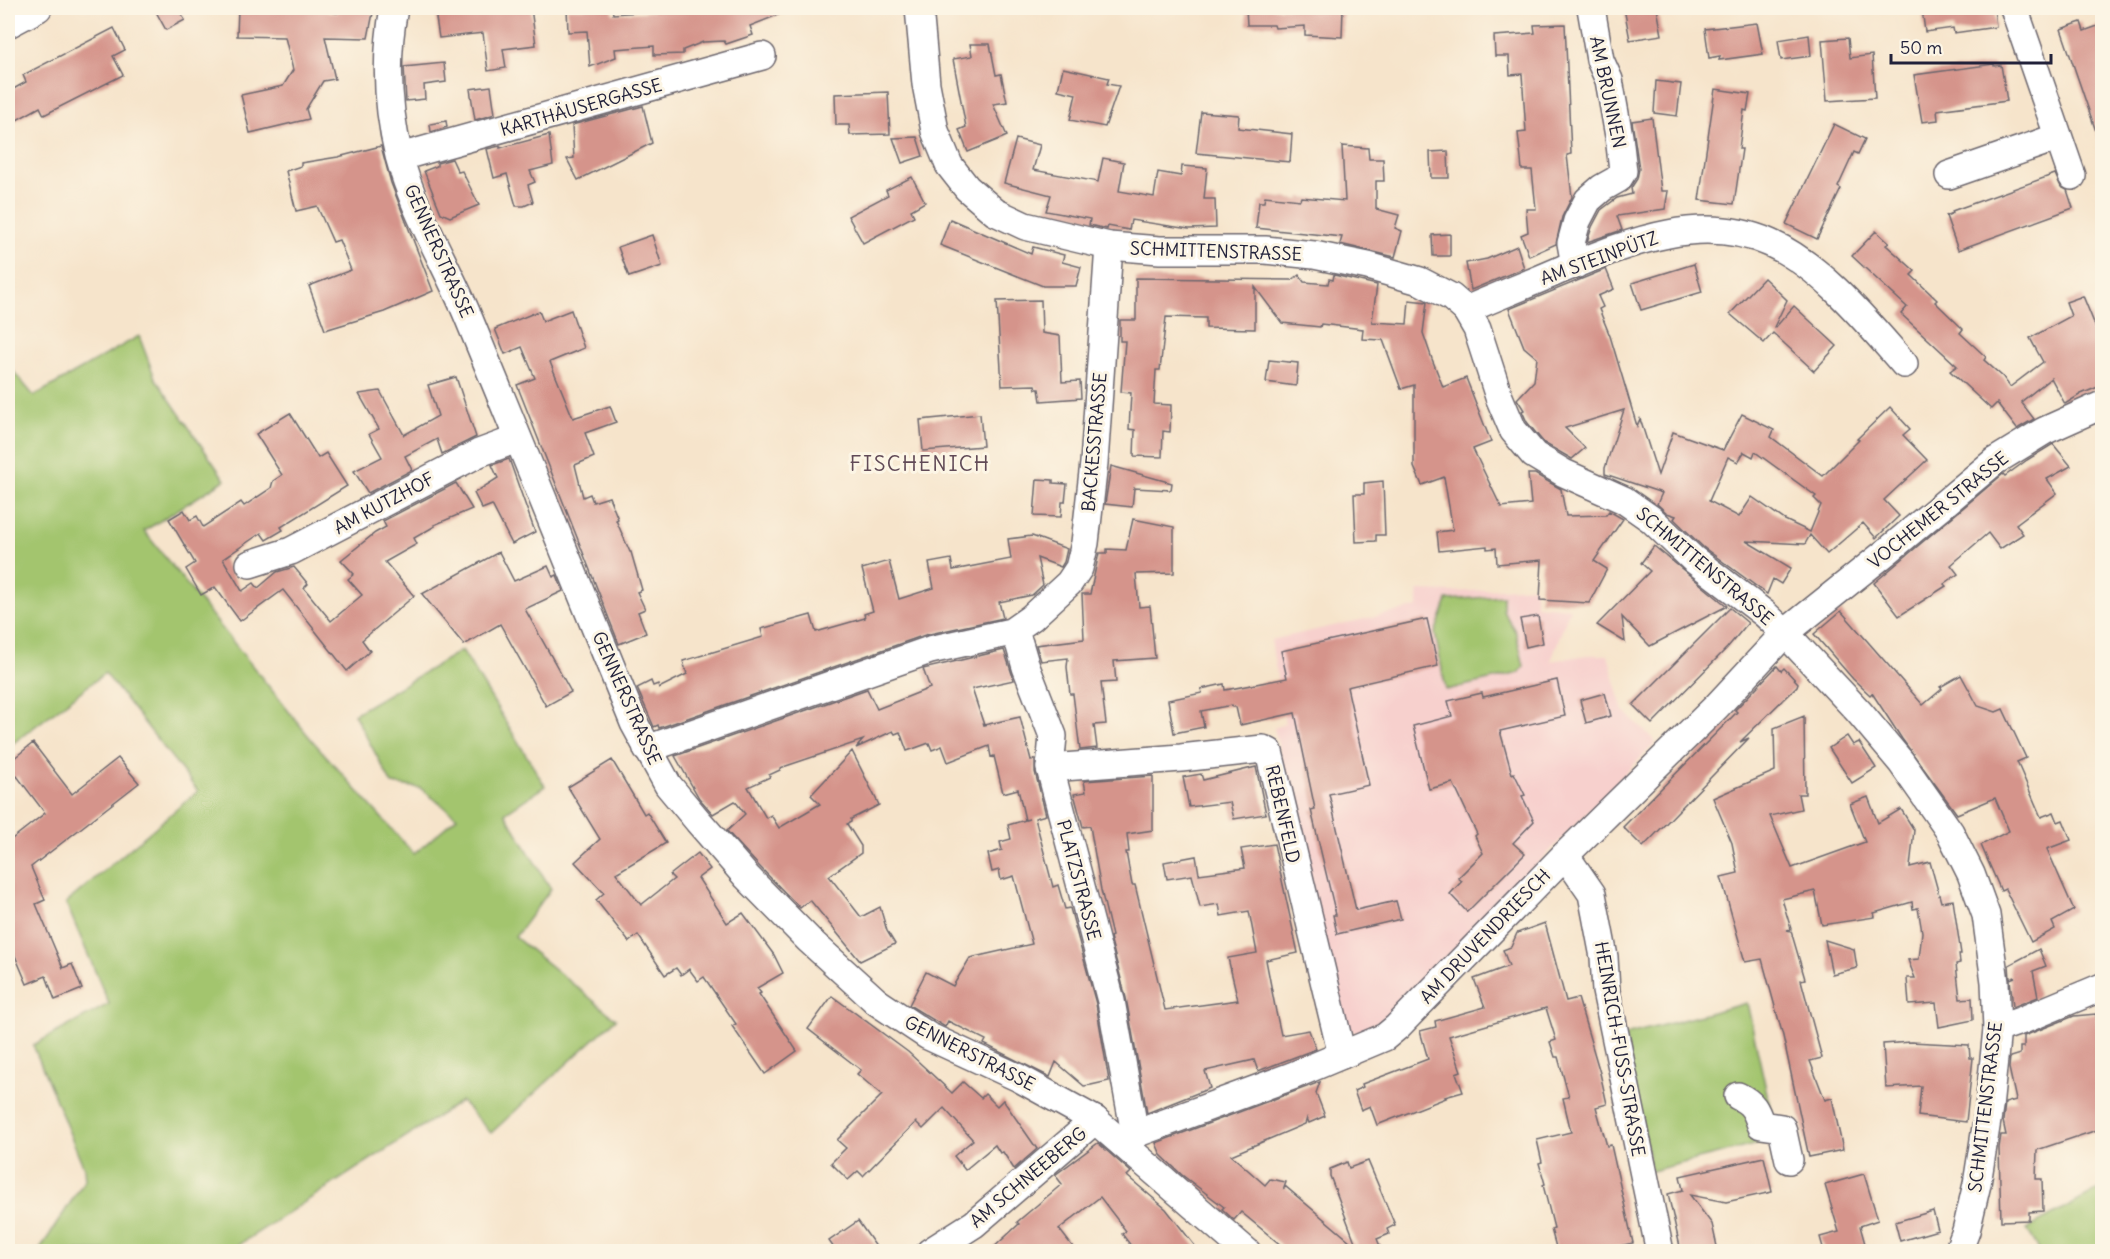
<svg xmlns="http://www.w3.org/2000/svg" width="2110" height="1259" font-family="Delius,sans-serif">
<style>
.built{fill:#f7d0cd}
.green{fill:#a3c56e;stroke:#627454;stroke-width:1.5}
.building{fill:#d5948b;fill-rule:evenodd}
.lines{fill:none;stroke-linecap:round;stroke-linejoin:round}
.minor-casing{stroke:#6c666d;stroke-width:30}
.minor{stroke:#fff;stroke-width:27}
.labels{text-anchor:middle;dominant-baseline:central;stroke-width:6;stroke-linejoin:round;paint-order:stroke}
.street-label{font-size:18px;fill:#22223b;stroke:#fcf5e5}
.quarter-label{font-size:21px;letter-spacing:1.5px;fill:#614a57;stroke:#fcf5e5}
</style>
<rect width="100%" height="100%" fill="#fcf5e5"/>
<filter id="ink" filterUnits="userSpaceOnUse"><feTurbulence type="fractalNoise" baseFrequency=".0167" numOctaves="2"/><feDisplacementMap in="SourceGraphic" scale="12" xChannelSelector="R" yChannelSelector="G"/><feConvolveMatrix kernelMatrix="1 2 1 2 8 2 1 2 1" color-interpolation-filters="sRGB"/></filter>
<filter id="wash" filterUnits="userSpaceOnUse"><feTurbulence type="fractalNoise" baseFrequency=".008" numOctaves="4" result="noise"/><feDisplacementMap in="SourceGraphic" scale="24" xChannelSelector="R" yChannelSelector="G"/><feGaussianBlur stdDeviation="1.35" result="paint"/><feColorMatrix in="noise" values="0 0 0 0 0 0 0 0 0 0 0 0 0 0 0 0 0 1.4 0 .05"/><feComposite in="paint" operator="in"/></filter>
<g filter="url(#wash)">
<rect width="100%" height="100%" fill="#f6e4cb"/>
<path class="built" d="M1534 587 1536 605 1570 608 1551 661 1587 655H1608L1623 710 1656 742 1389 1016 1358 1033 1346 1029 1274 728 1285 724 1271 640 1418 607V591L1452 592Z"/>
<g class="green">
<path d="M139 336 155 378 225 480 144 531 311 739 414 854 457 817 420 788 392 784 354 714 462 650 545 786 505 813 551 889 515 937 616 1019 491 1133 461 1101 229 1251H39L85 1180 84 1168 33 1045 109 1004 66 903 198 791 105 673 8 747V365L34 396Z"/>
<path d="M1503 596V610L1516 633 1524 666 1519 673 1446 690 1435 633 1447 600Z"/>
<path d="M1747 1003 1777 1139 1651 1171 1625 1035Z"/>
<path d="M2102 1188V1251H2040L2027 1229Z"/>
</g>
<g id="blocks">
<g class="building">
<path d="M154 8H177L185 20 166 30Z"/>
<path d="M238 8H303L337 13V8H374L368 38 325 37 335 79 323 81 306 109 309 119 250 133 241 95 283 86 293 70 285 37 237 36Z"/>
<path d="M462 8H531L536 45 503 49 506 68 488 71 483 33 439 38 435 11Z"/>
<path d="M567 8H612L613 14 653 11 652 8 793 9 750 26 753 35 726 44 724 41 703 42 683 50V54L654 55V46L615 49 616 57 590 67 587 31 568 32Z"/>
<path d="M1246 8H1343L1342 37 1305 35V26L1275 28 1274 25H1247Z"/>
<path d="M1624 8H1657L1662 35 1630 40Z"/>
<path d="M1922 8H1994L1996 27 1954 33 1953 28 1925 32Z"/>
<path d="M2081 22 2084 31 2103 24V142L2100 143 2061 29Z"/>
<path d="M1757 23 1763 54 1719 60 1720 56 1709 58 1705 29Z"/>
<path d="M1565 24 1571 154 1567 155 1572 197 1562 217 1556 244 1529 256 1521 235 1528 232 1526 209H1536L1532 170H1522L1521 159 1518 133 1526 132 1522 74 1510 75 1509 56H1495L1494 36 1535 33 1534 25Z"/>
<path d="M114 28 125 50 113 56 123 75 44 115 40 107 8 125V92L26 82 23 75Z"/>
<path d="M1809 35 1811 56 1781 60 1778 40Z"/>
<path d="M1848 38 1850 58 1872 55 1875 98 1827 101 1822 40Z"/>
<path d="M970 44H990L996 75 1001 74 1007 102 993 104 1007 136 968 152 959 130 966 127 953 59 972 56Z"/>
<path d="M444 63 446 82 424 85 425 99 406 101 404 67Z"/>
<path d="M1994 64V66L2001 65 2007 101 1937 110 1938 120 1922 122 1914 75Z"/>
<path d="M1063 68 1109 78 1107 84 1119 86 1105 127 1070 120 1076 94 1058 90Z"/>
<path d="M1656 81 1681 84 1677 116 1654 113Z"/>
<path d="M491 86 495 114 475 120 470 89Z"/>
<path d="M1715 89 1750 94 1747 111 1744 110 1739 149H1742L1734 204 1699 200Z"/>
<path d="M888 92 890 134 850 135 849 125H836L835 94Z"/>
<path d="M643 106 652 143 578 180 567 159 574 158 572 125Z"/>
<path d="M1201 112 1239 115 1238 128 1292 134 1290 162 1196 153Z"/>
<path d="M1652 118 1661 191H1668L1665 209 1617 216 1622 230 1587 242 1592 227 1601 210 1617 198 1632 194 1631 188 1637 179 1639 169 1632 121Z"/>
<path d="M446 121 447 127 431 132 430 124Z"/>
<path d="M1834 124 1865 139 1858 154 1854 152 1838 187 1841 189 1817 239 1786 224Z"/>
<path d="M549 135 553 165 530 171 535 182 528 185 533 202 524 206H516L507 174 494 178 487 149 500 146V148Z"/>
<path d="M917 137 923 156 902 163 893 138Z"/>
<path d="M1016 139 1040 145 1033 170 1098 182 1103 158 1124 162 1119 191 1154 197 1158 172 1181 176 1182 166 1207 168 1204 199H1215L1216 228 1189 229 1131 220 1129 230 1108 226 1107 229 1089 225 1090 219 1046 211 1051 195 1004 183Z"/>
<path d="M381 146 391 183 433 291 384 312 325 330 309 286 351 270 339 240 333 242 317 206 296 211 286 171 301 166V163L338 157Z"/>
<path d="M1342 146 1368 148 1369 159H1383L1384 181H1376V209L1399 215 1395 228 1402 231 1395 257 1340 244 1342 237 1256 228 1259 202H1264L1265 196 1300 200 1301 197 1345 201Z"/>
<path d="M1448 151 1449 178H1431L1430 152Z"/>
<path d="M452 159 458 172 462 171 479 205 450 217 441 213 424 171 437 166V163Z"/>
<path d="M2055 174 2061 187 2067 190 2073 208 1958 250 1946 216 1953 213 1952 211Z"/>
<path d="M912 177 925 202 911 210 914 216 863 243 848 216 888 195 886 190Z"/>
<path d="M950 219 1031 254 1033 247 1064 255 1062 262 1081 267 1076 286H1043L940 245Z"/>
<path d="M1876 231 1889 243 1886 245 1915 271 1911 275 1937 300 1935 302 1963 329 1960 333 1986 357 1984 360 2003 377 2010 387 2043 362 2030 338 2071 316 2066 302 2083 296 2103 345V385L2081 394 2065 404 2051 378 2021 402 2034 419 2017 429 1997 403 1991 409 1950 371 1957 366 1901 314 1907 307 1852 256Z"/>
<path d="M1450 234V256H1433L1432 235Z"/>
<path d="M652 235 662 266 629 277 618 247Z"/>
<path d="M1517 246 1524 268 1471 290 1466 263 1487 259Z"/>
<path d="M1694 264 1702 292 1641 310 1632 283Z"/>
<path d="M1606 269 1614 289 1598 296 1603 307 1599 309 1610 336 1637 426 1640 419 1658 475 1673 432 1723 450 1742 414 1774 430 1771 437 1823 476 1859 440 1857 439 1890 407 1910 429 1903 435 1927 460 1884 500 1899 516 1876 538 1863 523 1827 554 1810 535 1805 544 1746 541 1791 568 1781 584 1773 579 1767 594 1703 547 1674 519 1676 516 1667 513 1657 504 1662 493 1605 474V468L1624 410 1565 428 1585 448 1572 459 1544 443 1527 422 1522 411 1524 410 1517 399 1534 381 1537 358 1524 347 1509 309ZM1744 452 1753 457 1755 452 1816 496 1814 498 1821 505 1810 532 1785 520 1752 497 1739 517 1709 501 1728 457 1738 462Z"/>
<path d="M1299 275 1304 282 1328 284 1329 279 1333 280 1334 275 1377 285 1372 322 1407 324 1409 300 1427 302 1423 333 1432 359 1443 387 1466 378 1491 442 1473 449 1501 507 1531 504 1528 474H1535L1561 489 1566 516 1606 515 1609 511 1623 519 1594 561 1607 569 1589 603 1540 600 1542 560 1497 564 1496 548 1487 549V546L1439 551 1437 532 1453 530 1444 477 1422 485 1414 467V385L1401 389 1383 340 1362 339 1363 329 1321 324 1320 327 1282 323 1255 287V329L1206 328V318L1166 317 1160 370H1156L1154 404 1171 405 1170 432 1163 431 1162 457 1134 456 1135 430 1129 429 1131 393 1121 392 1125 341H1120V320H1136V278L1292 280Z"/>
<path d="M1764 278 1787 300 1774 327 1775 328 1794 306 1837 346 1814 371 1773 333 1764 343 1730 314Z"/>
<path d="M1041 300 1042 333 1060 336 1062 382 1080 381 1081 398 1041 401 1039 389H1036L1035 385 1002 386 997 301Z"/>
<path d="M571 310 584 348 550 362 573 418 610 406 616 422 585 433 594 457 575 465 583 497 590 494 593 502 609 497 618 519 616 520 630 552H631L642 590 637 592 645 609 638 612 646 633 619 644 517 385 535 378 522 347 505 354 495 329 539 311 543 321Z"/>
<path d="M1269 360 1298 363 1296 386 1266 382Z"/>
<path d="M456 377 476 437 442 454 437 439 405 456 412 470 368 493 354 471 382 457 369 434 379 429 359 394 380 391 404 435 438 416 428 385Z"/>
<path d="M290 413 318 458 326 453 347 486 281 527 283 530 266 540 261 533 223 559 242 591 254 583 258 588 277 572 294 567 308 584 304 588 331 621 362 595 348 579 354 574 341 560 375 533 386 527 383 521 456 483 472 509 434 525 435 526 414 538 417 544 385 562 414 596 362 640 370 651 347 671 283 590 240 621 215 587 201 595 186 569 195 563 169 519 184 510 190 520 197 516 203 527 241 502 244 506 271 488 273 481 282 475 256 434Z"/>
<path d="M980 414 983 446 923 451 920 420Z"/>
<path d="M2053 444 2071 466 2047 479 2057 493 2016 524 2023 534 2000 549 1988 533 1951 565 1958 574 1944 584 1946 586 1899 616 1874 583 2003 474 2005 476 2027 460Z"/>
<path d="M509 459 535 532 512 544 492 505 482 509 474 493 498 478 492 465Z"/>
<path d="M1111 466 1172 483 1171 490 1134 488 1132 507 1105 504Z"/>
<path d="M1037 479 1053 480V483L1067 484 1065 502H1062L1061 517 1034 516Z"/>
<path d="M1383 481 1385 535H1376V541L1356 542 1354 494H1364V483Z"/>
<path d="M1133 519 1174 527V573L1136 574 1139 607 1150 606 1155 658 1114 661 1116 682 1101 683 1106 724 1094 725 1097 748 1080 750 1073 694H1070L1067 667 1068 658 1041 661 1036 645 1084 639 1082 594H1090L1099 553H1107V549L1126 550Z"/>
<path d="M1032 536 1067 549 1064 562 1061 567 1037 558 1043 585 1032 595 999 602 1003 618 925 635 659 728 658 725 654 727 637 688 651 681 653 686 658 684 659 688 687 674 683 661 763 637 761 629 811 615 816 632 865 618 864 614 873 611 862 569 889 561 899 599 934 588 929 563 951 559 953 570 1011 559 1008 539Z"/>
<path d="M1654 546 1727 606 1650 646 1622 617 1625 642 1597 625 1650 571 1641 563Z"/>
<path d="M499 552 514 581 548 566 553 577 557 575 563 591 525 609 571 692 546 706 500 624 464 645 422 594Z"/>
<path d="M1730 608 1748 623 1727 648 1652 724 1633 705Z"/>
<path d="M1841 611 1923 705 1942 689 1940 687 1961 675 1978 706 1996 712 2003 709 2026 758 2017 762 2041 817 2054 812 2058 822 2063 820 2071 840 2047 849 2074 910 2052 922 2055 929 2031 942 2005 889 2001 891 1981 845 2009 831 1995 798 1957 814 1902 739 1872 693 1870 695 1853 679 1814 634Z"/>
<path d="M1538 616 1543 643 1526 647 1520 619Z"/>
<path d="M1427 619 1438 666 1347 687 1369 785 1329 794 1356 910 1396 901 1401 919 1337 934 1333 915H1336L1311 810 1315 809 1295 713 1240 725 1236 707H1233L1232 705 1201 711 1204 727 1174 733 1168 700 1202 693 1201 689 1224 684 1225 690 1287 678 1281 651Z"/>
<path d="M1004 650 1014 680 972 689 984 725 1020 717 1031 760 1035 759V772L1046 815 1035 818 1053 887 1058 885 1065 909 1070 908 1096 1004 1109 1081 1091 1085 1084 1086 1056 1062 1050 1077 984 1044 986 1040 948 1021 945 1027 909 1005 926 972 953 986 970 958 1032 944 1014 876 1001 880 999 870 992 872 988 854 1002 850 1000 842 1011 839 1008 825 1029 819 1025 820 1018 789 1003 793 994 756 991 757 989 746 948 762 942 746 932 750 929 743 907 751 900 732 895 734 893 731 856 748 863 740 780 768V770L769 775 770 777 748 787 766 818 771 815 779 828 820 804 811 795 852 751 879 805 851 819V822L847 824 861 846V853L829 876 861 917 880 907 887 931 895 944 860 961 810 900 800 908 759 866 727 831 745 814 735 801 713 814 699 798 675 756 867 689 877 709 930 688 923 669Z"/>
<path d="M1777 666 1781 671 1784 668 1798 683 1797 686 1740 742 1749 738 1643 847 1623 827 1737 712 1735 710Z"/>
<path d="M1557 680 1565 716 1500 731 1512 774 1514 773 1525 795 1522 796 1534 821 1513 843 1525 854 1467 912 1450 894 1462 881 1458 878 1483 853 1475 836 1477 834 1453 783 1429 789 1413 726 1452 716 1448 701 1482 693 1483 697Z"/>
<path d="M1605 693 1611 716 1586 723 1580 700Z"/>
<path d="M1804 716 1805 794H1798L1801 809 1770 816 1792 868 1865 842 1850 804 1868 797 1878 823 1901 809 1914 830 1910 867 1930 862 1941 902 1953 900 1961 954H1959L1960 963 1956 964 1960 999 1972 998 1973 1020 1939 1027 1936 1003 1909 1005 1907 978H1915L1908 960 1919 959 1922 932 1918 908 1913 909 1912 902 1874 913 1875 917 1822 925 1815 891 1782 899 1791 929 1787 930 1791 931 1805 979 1801 980 1822 1058 1810 1061 1825 1100 1832 1098 1843 1150 1809 1157 1783 1036 1762 959 1745 962 1721 877 1738 873 1732 843 1713 798 1775 771 1774 728Z"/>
<path d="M1847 736 1853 745 1859 742 1876 768 1852 783 1829 748Z"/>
<path d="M33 743 72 794 118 758 139 783 31 867 45 900 36 904 63 968 72 964 82 989 55 1000 46 976 27 984 8 939V842L45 813 17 776 8 784V763Z"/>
<path d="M612 760 644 814 647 812 666 843 616 873 641 905 674 879 670 875 698 853 710 869 698 878 727 923 743 913 774 955 783 973 757 988 761 993 759 994 797 1051 765 1074 732 1026 736 1024 704 977 698 981 689 969 681 975 676 968 665 975 638 935 629 942 596 900 604 893 575 862 600 839 568 787Z"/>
<path d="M1256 767 1266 814 1234 819 1230 802 1189 807 1183 777 1201 774 1203 780Z"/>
<path d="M1153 776V830L1127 834 1129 852H1126L1132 885H1135L1165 1010 1238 1000 1228 958 1257 953 1249 911 1221 916 1219 904 1200 907 1192 875 1167 879 1164 862 1196 856 1199 874 1245 868 1241 849 1274 844 1298 953 1266 960 1276 1012 1281 1035 1309 1030 1316 1049 1258 1071 1254 1060 1205 1071 1210 1088 1147 1113 1126 998 1110 937 1112 936 1101 890 1090 826 1083 827 1074 794 1086 792 1084 781Z"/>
<path d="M1545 923 1566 1001 1578 998 1600 1073 1607 1104 1596 1107 1607 1146 1611 1145 1633 1243 1597 1251H1557L1551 1229 1554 1228 1543 1185 1545 1184 1539 1163 1542 1162 1537 1140 1571 1132 1563 1098 1569 1097 1558 1057H1555L1550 1042 1556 1040 1546 1008 1449 1036 1461 1071 1456 1073 1463 1092 1445 1097 1446 1098 1377 1125 1370 1106 1361 1110 1354 1091 1363 1087 1362 1084 1428 1059 1420 1031 1436 1027 1435 1021 1485 1007 1474 979 1509 966 1503 950 1511 947 1517 933Z"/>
<path d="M1825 940 1854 949 1857 968 1832 974Z"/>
<path d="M2039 949 2046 966 2033 971 2038 997 2013 1007 2010 979 2015 977 2010 979 2009 965Z"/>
<path d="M832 996 908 1052 952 1093 963 1082 981 1098 985 1094 997 1106 1003 1100 1037 1149 1014 1169 1003 1152 1000 1153 995 1145 965 1170 954 1156 973 1140 944 1108 923 1129 916 1122 863 1176 858 1171 848 1180 831 1163 846 1148 837 1140 882 1095 857 1074 861 1070 808 1029Z"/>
<path d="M2096 1014 2099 1040H2103V1128L2037 1150 2036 1179H2042L2043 1211 2029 1212V1220L2001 1221 1999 1148 2001 1135H2006L2003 1121 2005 1103 2016 1100 2009 1068 2010 1057 2020 1054V1047H2024V1036L2074 1016Z"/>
<path d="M1911 1042 1969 1045 1970 1058H1973L1966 1122 1918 1116 1921 1086 1886 1088 1883 1044Z"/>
<path d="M1320 1082 1316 1093 1325 1116 1309 1123 1307 1118 1305 1124 1231 1155 1265 1185 1270 1179 1286 1182 1284 1188 1286 1187 1357 1247 1330 1176V1169L1347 1162 1349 1168 1368 1161 1395 1225 1387 1229 1389 1234 1377 1239 1382 1251H1288L1241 1212 1234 1220 1222 1209 1224 1207 1182 1175 1161 1155 1156 1143Z"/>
<path d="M1098 1143 1131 1172 1127 1176 1166 1209 1199 1251H1135L1122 1234 1126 1231 1100 1197 1059 1229 1076 1251H990L1019 1224 1017 1222 1062 1184 1055 1175Z"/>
<path d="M1764 1157 1772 1192 1726 1202 1690 1195 1712 1224 1718 1251H1681L1668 1194 1683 1190 1680 1176Z"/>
<path d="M1864 1174 1878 1220 1860 1226 1867 1251H1824L1820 1237 1839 1232 1825 1185Z"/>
<path d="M1933 1211 1938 1230 1900 1241 1895 1222Z"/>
<path d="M858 1221 879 1251H836L829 1241Z"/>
</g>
</g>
</g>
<g filter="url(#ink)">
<use href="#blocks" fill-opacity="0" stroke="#6c666d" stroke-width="1.5"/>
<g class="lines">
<g class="minor-casing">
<g id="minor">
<path d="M394 8C385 57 387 107 399 156 414 213 447 265 469 319 525 453 579 589 634 723L668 785 698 821 747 877 809 940 877 1002 928 1036 1019 1078 1095 1120 1247 1252"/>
<path d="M919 8 926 84 935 131 949 165 967 188 995 212 1025 226 1109 246 1160 250H1265L1314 255 1368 266 1420 281 1451 297 1466 310 1477 329 1499 397 1513 430 1534 455 1564 473 1624 500 1651 519 1693 559 1765 614 1785 633 1859 712 1901 762 1950 832 1971 874 1986 915 1995 982 1997 1029 1989 1108 1977 1184 1966 1231 1958 1252"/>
<path d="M2014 8 2072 176"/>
<path d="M8 24 38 8"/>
<path d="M400 157 762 56"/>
<path d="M1949 175 2058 137"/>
<path d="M1575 265 1571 243 1577 221 1588 200 1602 188 1618 179 1623 171 1619 136 1609 80 1600 60 1591 8"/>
<path d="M1466 310C1498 296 1531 283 1563 269 1628 243 1700 212 1770 243 1822 266 1867 322 1904 364"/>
<path d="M250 564 291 551 479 453 517 439"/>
<path d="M1011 632 1019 643 1026 667 1053 736 1050 768 1111 1001 1135 1134"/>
<path d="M647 749 930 650 1011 632 1031 618 1069 583 1079 568 1085 543 1094 463 1109 246"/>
<path d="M1050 768 1181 758 1263 749 1269 752 1342 1055"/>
<path d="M1565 855 1592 894 1604 957 1606 991 1660 1252"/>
<path d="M1997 1029 2023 1020 2102 987"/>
<path d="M1738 1096C1753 1103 1756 1110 1761 1125L1782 1128 1789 1160"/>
<path d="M1121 1142 1135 1134 1292 1076 1385 1037 1397 1027 1565 855 1717 706 1785 633 1890 549 1995 461 2044 431 2102 405"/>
<path d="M930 1252 974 1224 1095 1120"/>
</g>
</g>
<use href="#minor" class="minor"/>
</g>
</g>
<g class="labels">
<g class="street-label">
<text transform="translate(1608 92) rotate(78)">AM BRUNNEN</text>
<text transform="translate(581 107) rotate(-16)">KARTHÄUSERGASSE</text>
<text transform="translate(439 251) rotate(66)">GENNERSTRASSE</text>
<text transform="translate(1216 251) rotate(2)">SCHMITTENSTRASSE</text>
<text transform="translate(1599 258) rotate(-20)">AM STEINPÜTZ</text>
<text transform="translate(1094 442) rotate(-85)">BACKESSTRASSE</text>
<text transform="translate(384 503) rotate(-28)">AM KUTZHOF</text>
<text transform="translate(1938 510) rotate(-39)">VOCHEMER STRASSE</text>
<text transform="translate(1705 566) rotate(40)">SCHMITTENSTRASSE</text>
<text transform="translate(627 698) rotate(66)">GENNERSTRASSE</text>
<text transform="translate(1283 814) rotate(77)">REBENFELD</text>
<text transform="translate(1079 880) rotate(75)">PLATZSTRASSE</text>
<text transform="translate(1485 936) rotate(-46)">AM DRUVENDRIESCH</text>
<text transform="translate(1620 1049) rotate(80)">HEINRICH-FUSS-STRASSE</text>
<text transform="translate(970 1053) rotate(27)">GENNERSTRASSE</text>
<text transform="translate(1985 1107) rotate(-83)">SCHMITTENSTRASSE</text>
<text transform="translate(1028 1177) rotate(-40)">AM SCHNEEBERG</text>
</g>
<g class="quarter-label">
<text x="920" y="463">FISCHENICH</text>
</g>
</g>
<rect width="2110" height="1259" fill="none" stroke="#fcf5e5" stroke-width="30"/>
<path d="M1891 54v9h160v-9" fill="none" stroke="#22223b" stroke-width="3"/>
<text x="1900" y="54" font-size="18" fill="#22223b" stroke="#fcf5e5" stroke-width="4.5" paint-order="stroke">50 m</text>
</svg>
